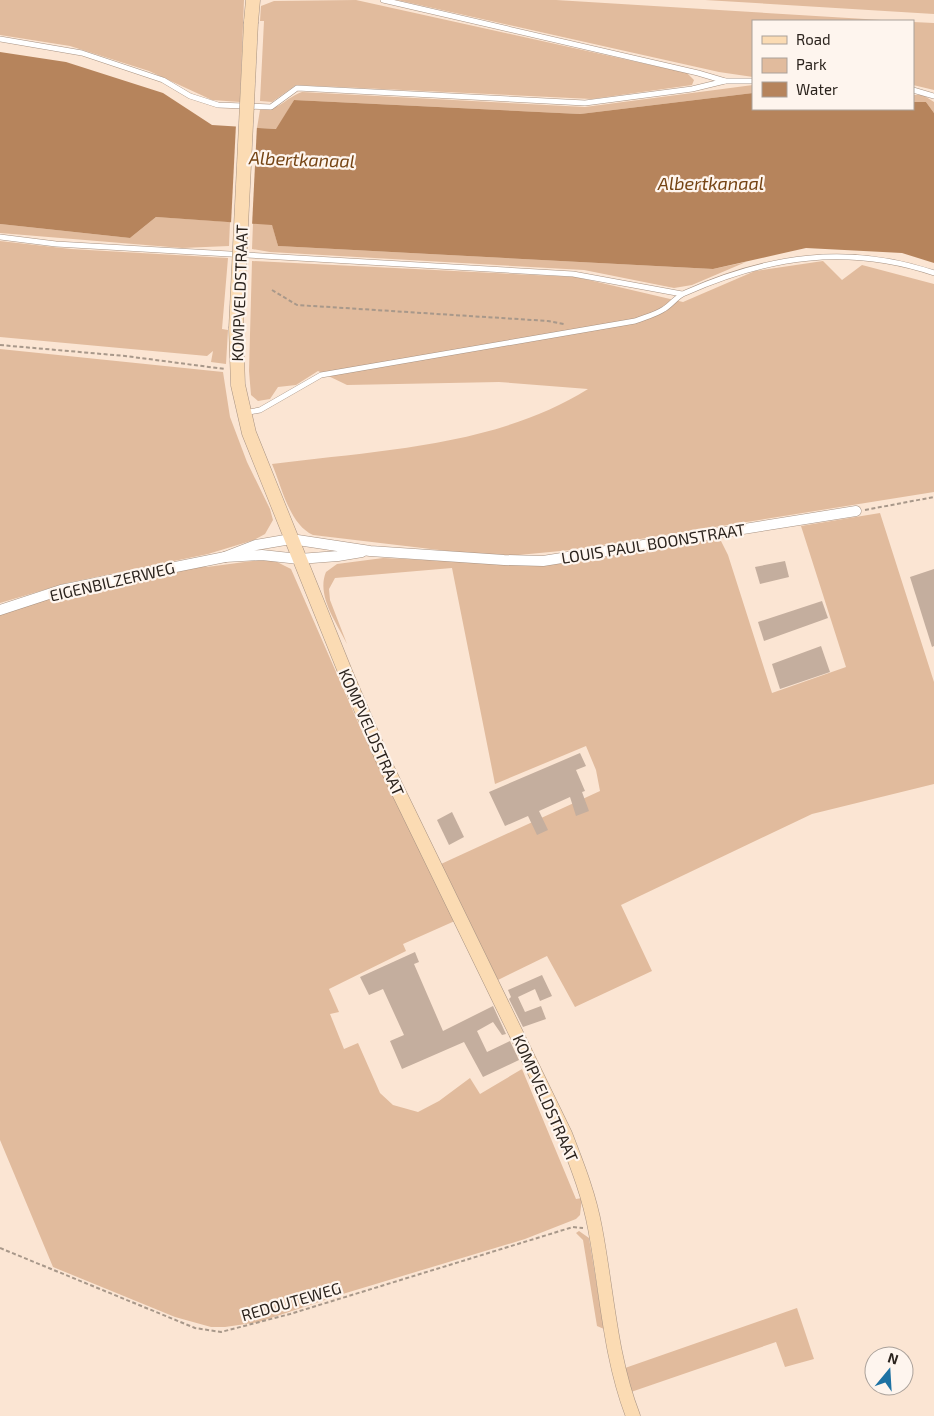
<svg xmlns="http://www.w3.org/2000/svg" width="934" height="1416" font-family="'Exo 2',sans-serif">
<style>
.green{fill:#e1bb9d}
.water{fill:#b6845c}
.pier{fill:#fbe5d3}
.building{fill:#c4ae9e}
.lines{fill:none;stroke-linecap:round;stroke-linejoin:round}
.lane-casing{stroke:#a89383;stroke-width:6}
.street-casing{stroke:#a89383;stroke-width:11}
.secondary-casing{stroke:#a89383;stroke-width:15}
.path{stroke:#a8988a;stroke-width:2;stroke-dasharray:4 2.5;stroke-linecap:butt}
.lane{stroke:#fff;stroke-width:5}
.street{stroke:#fff;stroke-width:10}
.secondary{stroke:#fbdbb3;stroke-width:14}
.secondary-bridge-casing{stroke:#a89383;stroke-width:15;stroke-linecap:butt}
.secondary-bridge{stroke:#fbdbb3;stroke-width:14}
.labels{text-anchor:middle;dominant-baseline:central;stroke-width:4.5;stroke-linejoin:round;paint-order:stroke}
.street-label{font-size:16px;fill:#2b231d;stroke:#fef5ee}
.water-label{font-size:18px;font-style:italic;fill:#754414;stroke:#fef5ee}
</style>
<rect width="100%" height="100%" fill="#fbe5d3"/>
<g class="green">
<path d="M0 0H244L240 102 212 100 149 71 70 46 0 35Z"/>
<path d="M356 0 687 73 694 80 692 85 592 99 296 85 272 102 260 101 264 21H260L261 6 274 1Z"/>
<path d="M397 0H556L898 21H753V77L719 72Z"/>
<path d="M705 0H934V14Z"/>
<path d="M913 22 934 23V90L913 85Z"/>
<path d="M753 85V93L580 114 294 100 277 129 257 128 260 110C283 109 283 99 302 92L585 107Z"/>
<path d="M913 95H923L934 102V113L926 102H913Z"/>
<path d="M156 217 230 222 229 246 182 248 0 233V224L130 238Z"/>
<path d="M253 223 272 224 278 246 713 269 746 262 692 285 674 288 584 270 270 252 252 249Z"/>
<path d="M0 241 71 249 228 258 222 329 228 330 226 364 211 362 213 351 207 356 0 337Z"/>
<path d="M252 261 576 277 683 302 755 271 823 261 842 280 862 265 934 284V492L571 550 498 557 313 535C289 524 282 487 272 464 378 450 495 447 588 389L499 382 347 385 318 371 296 385 278 387 270 399 258 401 251 395 249 371Z"/>
<path d="M0 349 223 372 230 417 247 462 270 509 273 520 265 534 254 540 208 554 67 583 0 603Z"/>
<path d="M880 513 934 682V784L812 814 621 905 652 971 575 1007 547 956 498 980 441 864 600 791 596 770 586 746 495 784 452 568 335 578 329 589 330 600 347 644C337 623 316 596 326 572L337 564 383 558 537 565 591 560 712 537 720 539 728 555 772 693 846 667 801 526Z"/>
<path d="M259 560H273L291 569 364 736 457 920 403 944 406 951 329 989 339 1012 330 1014 344 1049 358 1043 380 1093 393 1105 418 1112 439 1101 470 1078 480 1094 522 1069 576 1199 582 1198 580 1215 576 1219 525 1239 346 1293 259 1322 225 1327H211L175 1317 53 1267 0 1140V614L64 594 199 564 207 567Z"/>
<path d="M579 1231 589 1238 604 1329 597 1326 583 1240 576 1233Z"/>
<path d="M797 1308 814 1359 785 1367 776 1342 631 1392 625 1368Z"/>
</g>
<path class="water" d="M0 52 66 62 163 93 212 125 276 129 294 100 580 114 753 93V109H913V102H926L934 113V263L902 253 806 248 713 269 278 246 272 225 156 217 130 238 0 224Z"/>
<path class="pier" d="M236 124 257 125 252 226 231 224Z"/>
<g class="building">
<path d="M785 561 789 577 760 584 755 567Z"/>
<path d="M934 569V646L932 647 910 577Z"/>
<path d="M822 601 828 618 764 641 758 622Z"/>
<path d="M821 646 830 672 780 689 772 664Z"/>
<path d="M580 753 586 766 576 770 585 791 582 792 589 811 576 816 570 797 539 811 548 830 537 835 528 816 505 826 489 792Z"/>
<path d="M452 812 464 837 449 845 437 820Z"/>
<path d="M415 952 419 962 414 964 443 1031 493 1006 506 1034 502 1035 493 1022 477 1031 487 1052 510 1041 519 1060 483 1077 464 1042 402 1069 390 1041 404 1035 383 989 369 995 360 977Z"/>
<path d="M542 975 552 996 540 1001 535 989 518 997 525 1012 541 1006 546 1019 523 1027 509 999 511 997 508 990Z"/>
</g>
<g class="lines">
<g class="lane-casing">
<g id="lane">
<path d="M383 0 698 73 725 81H753"/>
<path d="M0 39 82 53 163 80 190 96 218 105 271 107 297 88 585 103 692 89 725 81"/>
<path d="M913 90 934 96"/>
<path d="M0 237 56 244 573 274 682 294"/>
<path d="M244 413 260 410 321 375 635 321C645 317 655 315 664 309 671 305 677 296 685 293 768 256 847 244 934 273"/>
</g>
</g>
<g class="street-casing">
<g id="street">
<path d="M225 557 256 545 291 539 370 551 504 560 543 561 856 511"/>
<path d="M0 610 61 590 225 557 262 555 299 559 338 556 362 552"/>
</g>
</g>
<g class="secondary-casing">
<g id="secondary">
<path d="M251 22 253 0"/>
<path d="M236 328 238 385 249 433 346 674 383 760 565 1134C577 1165 589 1195 595 1228 607 1291 610 1357 633 1416"/>
</g>
</g>
<g class="path">
<path d="M272 290 297 305 548 321 564 324"/>
<path d="M0 345 125 356 225 369"/>
<path d="M865 510 934 497"/>
<path d="M0 1248 195 1328 221 1332 290 1314 573 1227 583 1228"/>
</g>
<use href="#lane" class="lane"/>
<use href="#street" class="street"/>
<use href="#secondary" class="secondary"/>
<g class="secondary-bridge-casing">
<path id="secondary-bridge" d="M236 328 251 22"/>
</g>
<use href="#secondary-bridge" class="secondary-bridge"/>
</g>
<g class="labels">
<g class="street-label">
<text transform="translate(239 293) rotate(-88)">KOMPVELDSTRAAT</text>
<text transform="translate(653 543) rotate(-9)">LOUIS PAUL BOONSTRAAT</text>
<text transform="translate(112 581) rotate(-13)">EIGENBILZERWEG</text>
<text transform="translate(372 732) rotate(66)">KOMPVELDSTRAAT</text>
<text transform="translate(546 1098) rotate(66)">KOMPVELDSTRAAT</text>
<text transform="translate(291 1301) rotate(-16)">REDOUTEWEG</text>
</g>
<g class="water-label">
<text transform="translate(302 159) rotate(2)">Albertkanaal</text>
<text x="711" y="183">Albertkanaal</text>
</g>
</g>
<rect x="752" y="20" width="162" height="90" fill="#fef5ee" stroke="#aaa19a"/>
<rect x="762" y="36" width="25" height="8" fill="#fbdbb3" stroke="#aaa19a"/>
<text x="796" y="45" font-size="15" fill="#2b231d">Road</text>
<rect x="762" y="58" width="25" height="15" fill="#e1bb9d" stroke="#aaa19a"/>
<text x="796" y="70" font-size="15" fill="#2b231d">Park</text>
<rect x="762" y="82" width="25" height="15" fill="#b6845c" stroke="#aaa19a"/>
<text x="796" y="95" font-size="15" fill="#2b231d">Water</text>
<g transform="translate(889 1371) rotate(18)"><circle r="24" fill="#fef5ee" stroke="#aaa19a"/>
<path d="M0-4L9 19L0 12L-9 19Z" fill="#1e72a3"/>
<text y="-8" font-size="14" font-weight="bold" text-anchor="middle" fill="#2b231d">N</text>
</g>
</svg>
